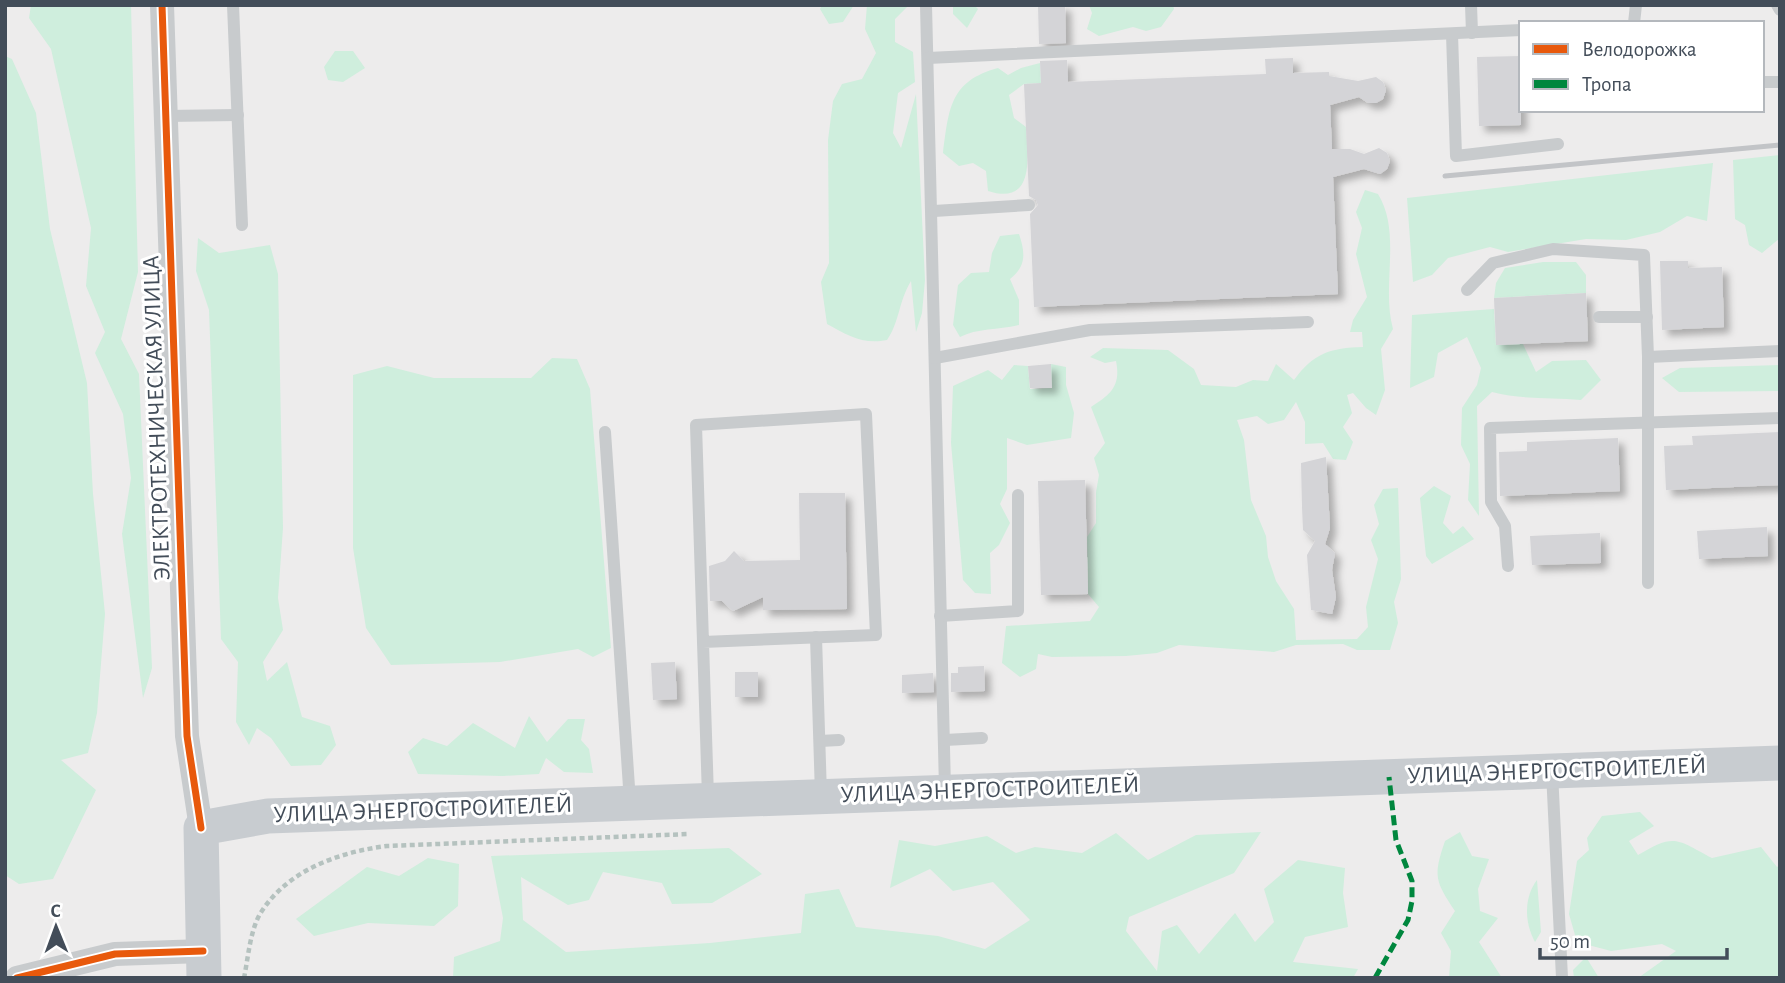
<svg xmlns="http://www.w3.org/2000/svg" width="1785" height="983" font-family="'Alegreya Sans',sans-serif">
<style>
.green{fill:#cfeedd}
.building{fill:#d4d4d7;filter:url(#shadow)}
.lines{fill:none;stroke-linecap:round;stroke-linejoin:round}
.path{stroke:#b5c2bf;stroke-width:4.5;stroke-dasharray:5 3.5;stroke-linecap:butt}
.lane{stroke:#c8cbcd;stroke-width:12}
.street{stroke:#c8cbcd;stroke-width:24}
.secondary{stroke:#c8ccd0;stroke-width:35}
.rail{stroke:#c2c4c7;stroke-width:5}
.quiet{stroke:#00873e;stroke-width:5;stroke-dasharray:10 5;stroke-linecap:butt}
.cycleway-casing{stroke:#fff;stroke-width:11}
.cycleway{stroke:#e8590c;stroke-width:7}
.labels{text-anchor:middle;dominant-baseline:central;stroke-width:6;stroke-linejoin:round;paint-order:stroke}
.street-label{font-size:24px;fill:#434d59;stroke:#fff}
</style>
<defs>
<filter id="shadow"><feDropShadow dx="6" dy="6" stdDeviation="3.5" flood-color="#0004"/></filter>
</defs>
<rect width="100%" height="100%" fill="#edecec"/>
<g class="green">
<path d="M31 5H131L138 272 121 339 139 374 152 668 143 698 122 534 131 478 123 414 95 353 105 332 86 286 91 228 51 49 29 18Z"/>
<path d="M822 5H854L843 22 829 24 820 9Z"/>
<path d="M867 5H909L895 19V42L913 52 915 82 898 93 893 133 901 148 916 94 925 280 922 313 916 332 911 281C898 303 900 321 887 340 863 345 847 335 827 324L821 282 829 263 828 140 833 101 842 84 862 79 876 53 865 29Z"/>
<path d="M953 5H974L978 9 967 28 953 14Z"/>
<path d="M1089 5H1173L1174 9 1161 27 1146 31 1133 27 1099 36 1087 29 1092 13Z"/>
<path d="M335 51H353L365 68 343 82 328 80 324 67Z"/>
<path d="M5 56 12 59 36 113 50 229 87 383 93 494 105 614 97 713 88 753 61 760 96 790 53 879 19 884 5 875Z"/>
<path d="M1040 63 1041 83 1024 84 1009 95 1014 118 1026 127C1028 158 1035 206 988 191L986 171 973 163 959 166 943 153C949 108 950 81 998 68L1008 75 1021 68Z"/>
<path d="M1780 155V238L1762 253 1749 245 1745 225 1735 219 1733 160Z"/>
<path d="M1713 163 1707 221 1687 216 1660 232 1626 240 1586 239 1508 252 1490 247 1448 258 1432 275 1413 282 1407 198Z"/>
<path d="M1365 190 1378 194C1402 233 1381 286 1393 329L1381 349 1385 390 1376 415 1366 408 1353 393 1347 395 1352 413 1343 427 1353 442 1346 460 1333 459 1323 443 1305 444V422L1296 402 1284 420 1268 424 1257 416 1237 420 1244 440 1251 500 1266 536 1268 557 1276 581 1294 609 1296 640 1357 639 1368 627 1366 607 1378 559 1371 540 1379 524 1374 505 1383 489 1398 488 1401 579 1394 602 1398 623 1390 650H1357L1343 644 1296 645 1274 652 1179 645 1157 653 1126 656 1052 657 1038 654 1036 669 1020 677 1002 663 1006 626 1090 621 1099 607 1088 594 1087 537 1096 523V492L1099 475 1094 458 1105 443 1091 407C1111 394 1121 386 1116 361L1105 363 1090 357 1103 348 1168 350 1194 369 1201 385 1236 387 1253 380 1268 381 1276 364 1294 380C1314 353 1330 348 1363 347L1362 332H1350L1353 320 1367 297 1356 254 1362 228 1356 212Z"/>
<path d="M1019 234C1025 252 1027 266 1010 279L1019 300V325C999 330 977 328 960 337L953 325 958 285 971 273 989 272 992 253 1000 236Z"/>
<path d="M198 238 219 253 270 245 278 274 283 528 278 598 283 630 263 662 267 681 287 662 302 717 330 726 336 745 321 765 291 766 271 738 257 728 249 745 236 722 238 662 221 639 209 310 196 271Z"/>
<path d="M1543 262H1576L1586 275V293L1494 298 1496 283 1505 268Z"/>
<path d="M1494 309 1496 345 1523 344 1536 372 1552 361 1586 360 1601 380 1581 400C1551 397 1522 400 1492 392L1477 406 1479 516 1468 500 1470 464 1461 445 1462 408 1477 385 1481 368 1467 337 1438 353 1434 377 1410 388 1412 315Z"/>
<path d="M552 358 577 359 590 389 611 648 593 657 578 649 500 662 391 665 366 628 353 548V375L387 366 434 378H531Z"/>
<path d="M1051 364 1066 367V385L1074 413 1071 438 1027 445 1007 438V489L1000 504 1010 523 999 545 990 553 991 594 975 593 963 580 951 443 953 386 988 370 1002 380 1014 365 1028 366 1030 389 1051 388Z"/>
<path d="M1780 365V391L1679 392 1662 378 1680 368Z"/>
<path d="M1434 486 1451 496 1443 523 1453 534 1463 526 1474 539 1432 564 1426 556 1420 498Z"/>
<path d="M529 716 547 742 568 719H585L581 740 589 749 593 773 564 772 546 758 539 774 503 776 418 774 408 752 423 738 447 746 473 723 515 748Z"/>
<path d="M1640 812 1654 826 1629 841 1638 855C1675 833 1676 839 1712 858L1761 847 1777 867 1780 865V978H1638L1676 951 1662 944 1611 951 1577 942 1569 914 1577 861 1589 850 1587 838 1602 816Z"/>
<path d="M1261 832 1234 873 1129 917 1126 931 1157 971 1162 931 1177 925 1199 954 1235 913 1255 942 1274 922 1264 889 1298 860 1345 868 1343 893 1348 927 1305 937 1293 962 1358 969 1353 978H453L454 957 500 941 503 918 491 856 729 848 762 874 712 903 672 904 662 883 603 872 589 900 568 905 521 877 523 920 566 952 710 943 801 933 805 894 839 889 856 927 938 936 985 949 1030 920 993 882 953 891 930 869 890 888 899 840 935 846 987 836 1016 853 1035 847 1082 853 1116 833 1148 860 1196 835Z"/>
<path d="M1460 832 1472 856 1489 859 1478 889 1480 911 1498 918 1479 942 1502 978H1449L1451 951 1441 933 1455 911C1435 881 1433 876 1445 841Z"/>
<path d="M428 858 459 864 458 906 434 926 368 923 314 936 296 919 367 867 399 876Z"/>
<path d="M1537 880 1541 932 1535 942C1524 922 1524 897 1537 880Z"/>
<path d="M1586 957 1599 978H1574L1573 970Z"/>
</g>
<g class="building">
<path d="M1038 5H1065L1066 43 1039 44Z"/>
<path d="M1521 56V125L1479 126 1477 57Z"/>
<path d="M1293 58V73L1329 72V76L1358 81 1376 77 1383 82 1386 90 1383 99 1376 103H1368L1359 97 1330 105 1332 149H1350L1364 154 1379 148 1387 153 1390 161 1387 169 1380 174 1364 169 1333 177 1338 294 1034 307 1030 214 1038 205 1036 200 1029 196 1024 84 1041 83 1040 61 1067 60 1068 82 1266 74 1265 59Z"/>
<path d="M1660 261H1688V268L1722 267 1724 327 1662 330Z"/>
<path d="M1586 293 1588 341 1496 345 1494 298Z"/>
<path d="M1051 364 1052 388H1030L1028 366Z"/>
<path d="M1780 432V485L1666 490 1664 446 1693 445 1692 436Z"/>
<path d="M1618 438 1620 491 1500 496 1499 452 1527 451V442Z"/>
<path d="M1326 457 1330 528 1325 544 1335 553 1332 570 1336 597 1332 614 1311 610 1307 555 1315 541 1303 530 1302 507 1301 463Z"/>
<path d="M1085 480 1088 594 1041 595 1038 481Z"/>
<path d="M799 493H845L847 609 763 610V597L733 611 722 601H710L709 566 725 561 734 551 744 561 800 560Z"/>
<path d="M1767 527 1768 556 1699 559 1697 531Z"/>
<path d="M1600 533 1601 563 1532 565 1530 536Z"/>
<path d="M675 662 677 699 653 700 651 663Z"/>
<path d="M984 666 985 691 951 692V673H958V667Z"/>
<rect x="735" y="672" width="23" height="25"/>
<path d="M933 673 934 692 902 693V675Z"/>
</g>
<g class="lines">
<path class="path" d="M244 978C248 959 250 931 260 914 287 870 339 852 387 846L689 834"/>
<g class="lane">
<path d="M233 5 242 225"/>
<path d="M926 5 945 789"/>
<path d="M1471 5 1472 33"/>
<path d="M1777 5 1780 10"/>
<path d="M1634 23 1636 5"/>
<path d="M1452 34 1456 156 1558 144"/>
<path d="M928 58 1521 30"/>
<path d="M1762 82H1780"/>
<path d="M166 116 238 115"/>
<path d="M934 211 1029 205"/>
<path d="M1467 290 1493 263 1553 249 1644 255 1648 357V583"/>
<path d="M1599 317H1647"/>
<path d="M1648 357 1780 351"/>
<path d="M935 358 1090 330 1308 322"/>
<path d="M605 432 630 802"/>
<path d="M1508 566 1505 526 1491 502 1490 428 1780 418"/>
<path d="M940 616 1018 611V495"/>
<path d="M816 637 821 795"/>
<path d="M703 642 876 635 866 414 696 425 708 797"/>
<path d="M945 740 982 738"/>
<path d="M820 741 839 740"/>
<path d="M1552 772 1562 978"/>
</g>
<g class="street">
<path d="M162 5 187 736 201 828"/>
<path d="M17 978 115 954 203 951"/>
</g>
<path class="secondary" d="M204 978 201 828 268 816 1780 763"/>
<path class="rail" d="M1445 176 1780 145"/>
<path class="quiet" d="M1375 978 1408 920 1412 901V881L1396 840 1389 777"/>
<g class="cycleway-casing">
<g id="cycleway">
<path d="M162 5 187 736 201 828"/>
<path d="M17 978 115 954 203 951"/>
</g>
</g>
<use href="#cycleway" class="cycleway"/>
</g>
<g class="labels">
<g class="street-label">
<text transform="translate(157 418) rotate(-92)">ЭЛЕКТРОТЕХНИЧЕСКАЯ УЛИЦА</text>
<text transform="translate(1557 771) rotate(-2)">УЛИЦА ЭНЕРГОСТРОИТЕЛЕЙ</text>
<text transform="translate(990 790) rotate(-2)">УЛИЦА ЭНЕРГОСТРОИТЕЛЕЙ</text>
<text transform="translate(423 810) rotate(-2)">УЛИЦА ЭНЕРГОСТРОИТЕЛЕЙ</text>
</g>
</g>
<rect width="1785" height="983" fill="none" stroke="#434d59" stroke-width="14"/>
<rect x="1519" y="21" width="245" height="91" fill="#ffffff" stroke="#b4b8bd" stroke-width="2"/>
<rect x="1533" y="44" width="35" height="10" fill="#e8590c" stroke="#b4b8bd" stroke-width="2"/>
<text x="1582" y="56" font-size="21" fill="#434d59">Велодорожка</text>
<rect x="1533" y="79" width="35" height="10" fill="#00873e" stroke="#b4b8bd" stroke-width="2"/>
<text x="1582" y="91" font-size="21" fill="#434d59">Тропа</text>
<g transform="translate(56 927) rotate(359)" stroke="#ffffff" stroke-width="5" paint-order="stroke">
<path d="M0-5L12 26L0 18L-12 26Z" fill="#434d59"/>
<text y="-10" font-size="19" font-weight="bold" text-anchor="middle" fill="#434d59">С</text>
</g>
<path d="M1540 948v10h187v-10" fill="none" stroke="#434d59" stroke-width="3.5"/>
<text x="1550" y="948" font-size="21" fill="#434d59" stroke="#ffffff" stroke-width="5" paint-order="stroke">50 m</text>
</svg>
